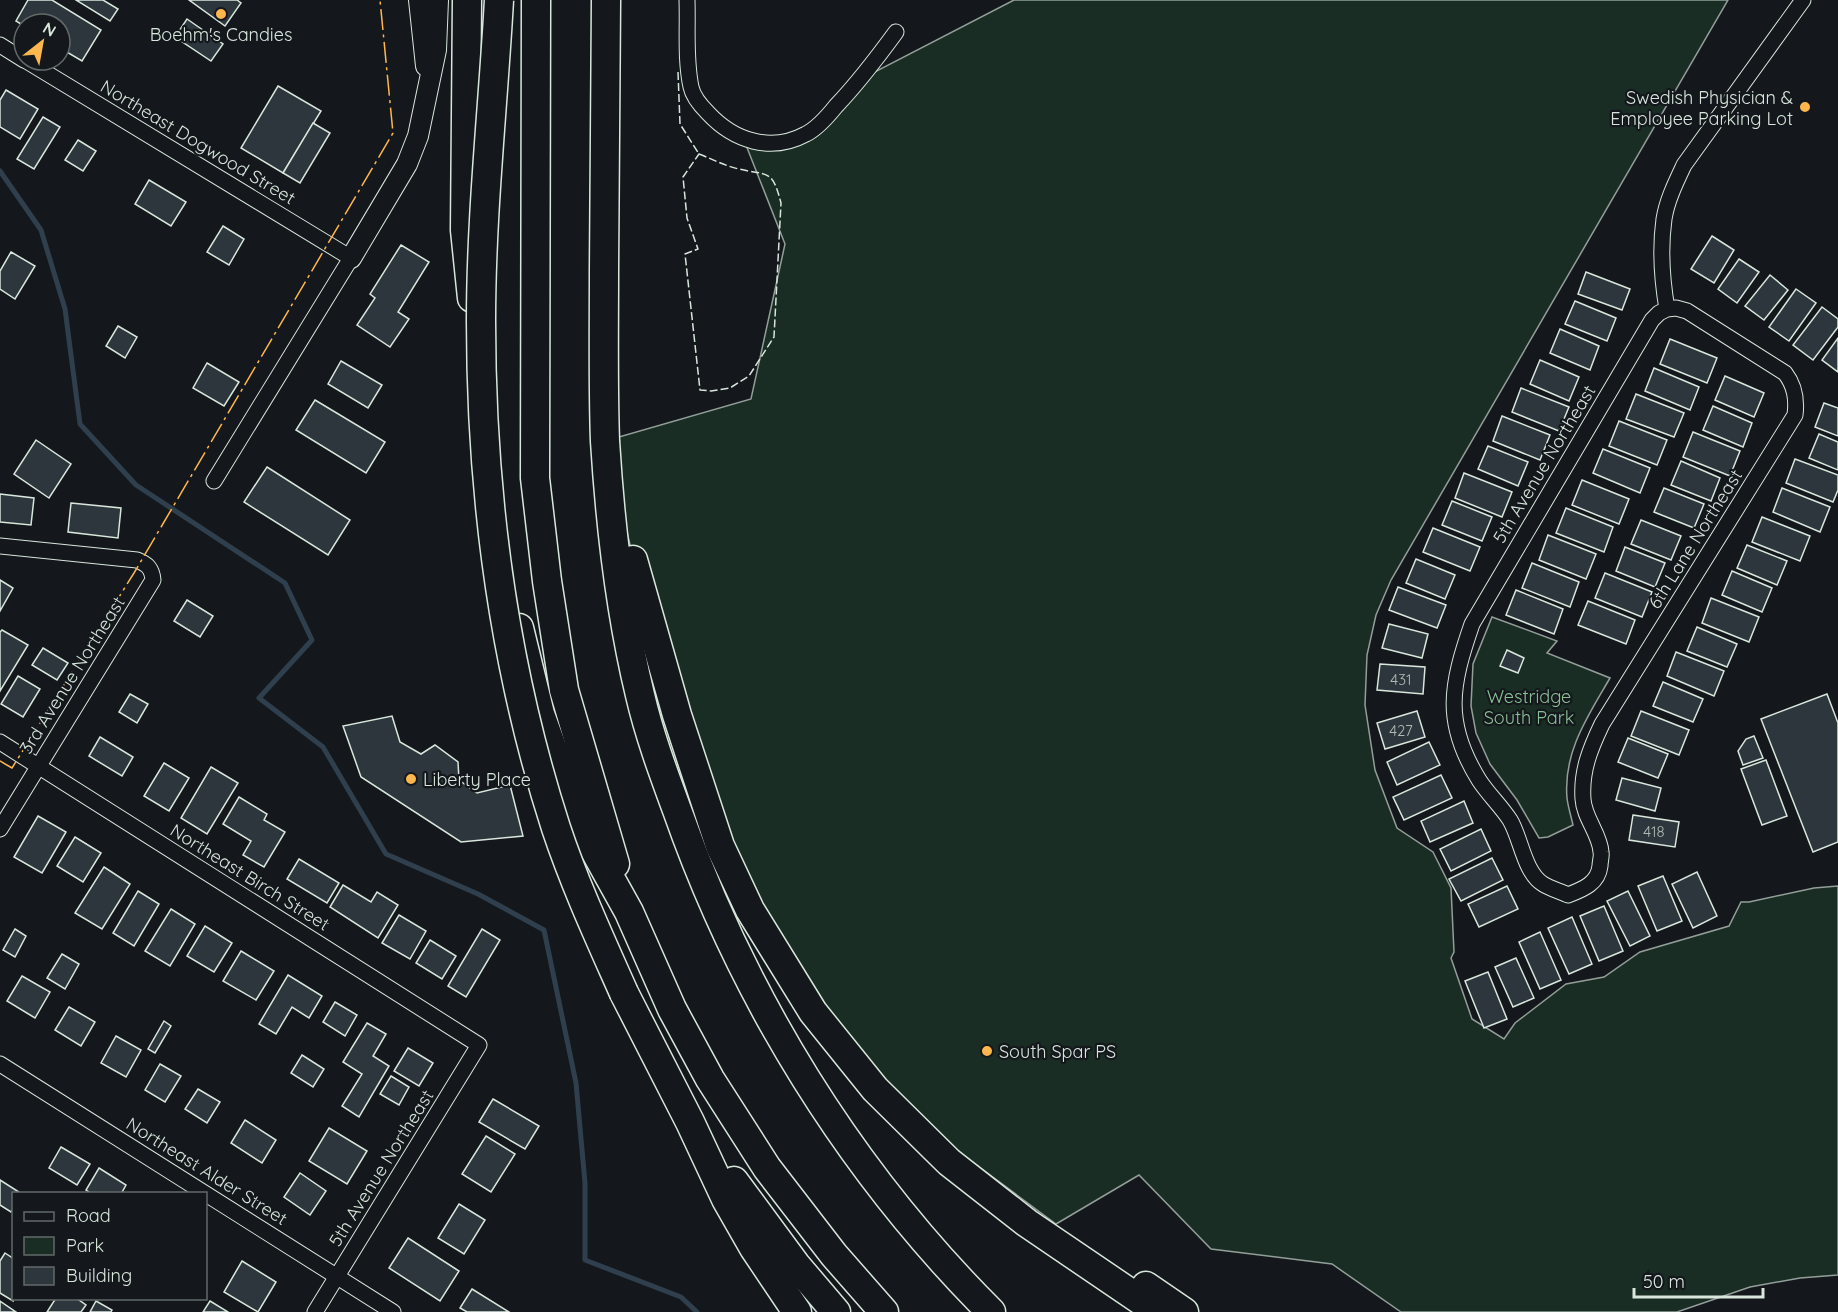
<svg xmlns="http://www.w3.org/2000/svg" width="1838" height="1312" font-family="Quicksand,sans-serif">
<style>
.green{fill:#1a2d24;stroke:#939e99;stroke-width:1.5}
.lines{fill:none;stroke-linecap:round;stroke-linejoin:round}
.stream{stroke:#2f3f4d;stroke-width:5}
.building{fill:#2c363c;stroke:#d8e6dc;stroke-width:1.5}
.minor-casing{stroke:#d8e6dc;stroke-width:17}
.tertiary-casing{stroke:#d8e6dc;stroke-width:22}
.motorway-casing{stroke:#d8e6dc;stroke-width:31}
.minor{stroke:#14181c;stroke-width:15}
.tertiary{stroke:#14181c;stroke-width:20}
.motorway{stroke:#14181c;stroke-width:28}
.motorway-bridge-casing{stroke:#d8e6dc;stroke-width:31;stroke-linecap:butt}
.motorway-bridge{stroke:#14181c;stroke-width:28}
.fence{stroke:#d8e6dc;stroke-width:1.5;stroke-dasharray:8 3;stroke-linecap:butt}
.power{stroke:#ffb74d;stroke-width:1.5;stroke-dasharray:21 4.5 3 4.5;stroke-linecap:butt}
.poi-dot{fill:#ffb74d;stroke:#14181c;stroke-width:2}
.labels{text-anchor:middle;dominant-baseline:central;stroke-width:4.5;stroke-linejoin:round;paint-order:stroke}
.number-label{font-size:15px;fill:#adbab4}
.poi-label{font-size:18px;fill:#d8e6dc;stroke:#14181c;text-anchor:start}
.street-label{font-size:18px;fill:#d8e6dc;stroke:#14181c}
.park-label{font-size:18px;fill:#8ac095;stroke:#14181c}
</style>
<rect width="100%" height="100%" fill="#14181c"/>
<g class="green">
<path d="M1014 0H1728L1391 580 1376 615 1367 655 1365 705 1375 770 1397 828 1433 852 1451 888 1454 952 1451 958 1472 1019 1504 1039 1515 1023 1566 984 1604 977 1640 952 1729 926 1741 902H1749L1814 888 1838 886V1275L1800 1278 1750 1287 1677 1312H1401L1332 1264 1211 1249 1139 1175 1056 1224 959 1152 890 1085 818 998 741 870 640 586 605 441 751 399 785 244 744 140H791L861 79Z"/>
<path d="M1492 617 1557 641 1547 653 1610 678C1588 716 1563 752 1567 798 1568 807 1571 816 1573 825L1548 837 1539 838 1517 800 1490 764 1476 733 1471 706 1473 664Z"/>
</g>
<g class="lines">
<path class="stream" d="M0 171 41 230 65 309 80 424 136 485 285 583 312 640 259 698 323 747 386 854 478 894 544 930 576 1083 585 1183V1260L681 1297 697 1312"/>
</g>
<g class="building">
<path d="M28 0H52L101 30 82 61 60 48V24H24V26L16 21Z"/>
<path d="M76 0H103L118 9 110 21Z"/>
<path d="M189 0H237L241 3 225 26Z"/>
<path d="M187 19 223 44 211 61 175 37Z"/>
<path d="M278 86 321 111 283 173 241 148Z"/>
<path d="M6 90 38 109 20 139 0 127V100Z"/>
<path d="M43 117 60 127 34 169 17 159Z"/>
<path d="M313 123 330 133 300 183 283 173Z"/>
<path d="M78 140 96 151 83 171 65 160Z"/>
<path d="M149 180 186 202 171 226 135 204Z"/>
<path d="M223 226 244 239 229 265 207 252Z"/>
<path d="M1712 236 1734 250 1714 283 1691 269Z"/>
<path d="M401 245 429 262 398 312 409 319 390 347 357 325 375 298 370 294Z"/>
<path d="M11 252 35 266 15 299 0 289V271Z"/>
<path d="M1739 259 1759 272 1737 303 1718 289Z"/>
<path d="M1586 272 1630 289 1622 310 1578 294Z"/>
<path d="M1770 275 1788 290 1764 320 1745 306Z"/>
<path d="M1796 289 1816 303 1789 341 1769 327Z"/>
<path d="M1575 301 1616 318 1607 341 1565 324Z"/>
<path d="M1822 307 1838 319V327L1813 360 1793 345Z"/>
<path d="M118 326 137 337 125 358 106 346Z"/>
<path d="M1560 329 1599 346 1590 370 1550 353Z"/>
<path d="M1838 338V372L1822 360Z"/>
<path d="M1670 339 1717 358 1707 383 1660 364Z"/>
<path d="M1540 360 1579 377 1569 401 1530 384Z"/>
<path d="M341 361 382 385 368 408 328 384Z"/>
<path d="M207 363 239 382 224 406 193 388Z"/>
<path d="M1654 368 1699 387 1690 410 1645 391Z"/>
<path d="M1725 376 1764 393 1754 417 1715 400Z"/>
<path d="M1521 388 1569 407 1559 431 1512 412Z"/>
<path d="M1636 394 1684 413 1674 437 1626 419Z"/>
<path d="M315 400 385 442 366 473 296 430Z"/>
<path d="M1824 403 1838 408V436L1815 427Z"/>
<path d="M1713 406 1752 423 1743 447 1703 430Z"/>
<path d="M1502 416 1550 435 1540 460 1493 441Z"/>
<path d="M1619 421 1667 440 1657 465 1609 446Z"/>
<path d="M1693 432 1740 451 1730 476 1683 457Z"/>
<path d="M1819 434 1838 442V470L1809 458Z"/>
<path d="M36 440 71 464 49 498 14 474Z"/>
<path d="M1488 446 1528 462 1518 486 1478 469Z"/>
<path d="M1603 449 1650 468 1640 493 1593 473Z"/>
<path d="M1795 459 1838 475V490L1833 502 1786 483Z"/>
<path d="M1681 461 1720 478 1711 501 1671 485Z"/>
<path d="M267 467 350 520 328 555 244 502Z"/>
<path d="M1464 473 1512 492 1502 517 1455 498Z"/>
<path d="M1582 480 1629 499 1619 524 1572 505Z"/>
<path d="M1664 488 1704 504 1694 528 1654 512Z"/>
<path d="M1782 488 1830 507 1820 532 1773 512Z"/>
<path d="M0 494 34 498 31 525 0 522Z"/>
<path d="M1452 501 1492 517 1482 541 1442 525Z"/>
<path d="M71 503 121 508 118 538 68 532Z"/>
<path d="M1566 508 1613 527 1604 552 1556 533Z"/>
<path d="M1762 517 1810 536 1800 561 1752 542Z"/>
<path d="M1641 520 1681 536 1671 560 1631 544Z"/>
<path d="M1433 528 1480 547 1470 571 1423 552Z"/>
<path d="M1548 535 1596 554 1586 579 1539 560Z"/>
<path d="M1747 545 1787 561 1777 585 1737 568Z"/>
<path d="M1625 547 1665 563 1655 587 1616 571Z"/>
<path d="M1416 559 1455 575 1445 599 1406 583Z"/>
<path d="M1532 563 1579 582 1570 607 1522 588Z"/>
<path d="M1732 571 1772 588 1762 612 1722 595Z"/>
<path d="M1605 573 1652 592 1642 617 1595 598Z"/>
<path d="M0 580 13 588 0 611Z"/>
<path d="M1398 587 1446 605 1437 628 1389 610Z"/>
<path d="M1516 590 1563 609 1554 634 1506 615Z"/>
<path d="M1711 598 1759 617 1749 642 1702 623Z"/>
<path d="M187 600 213 616 200 637 174 621Z"/>
<path d="M1588 601 1635 620 1626 644 1578 625Z"/>
<path d="M1389 624 1428 634 1422 658 1382 648Z"/>
<path d="M1697 627 1737 644 1727 667 1687 651Z"/>
<path d="M2 630 28 645 0 691V632Z"/>
<path d="M43 648 68 663 57 680 32 665Z"/>
<path d="M1507 650 1524 658 1518 673 1500 666Z"/>
<path d="M1676 652 1724 671 1714 696 1667 676Z"/>
<path d="M1380 664 1425 667 1423 694 1377 690Z"/>
<path d="M18 676 40 689 23 717 1 704Z"/>
<path d="M1663 682 1703 699 1693 722 1653 706Z"/>
<path d="M130 694 148 704 137 723 119 712Z"/>
<path d="M1827 694 1838 723V842L1813 852 1761 719Z"/>
<path d="M1417 711 1425 737 1385 749 1377 723Z"/>
<path d="M1641 711 1689 730 1679 755 1631 736Z"/>
<path d="M392 716 400 742 421 754 435 745 458 762 459 780 477 793 510 785 523 836 461 842 361 777 343 726Z"/>
<path d="M1754 736 1763 758 1743 765 1738 751 1746 739Z"/>
<path d="M100 737 133 757 122 776 89 756Z"/>
<path d="M1628 738 1668 754 1658 778 1618 762Z"/>
<path d="M1429 742 1440 765 1397 785 1387 762Z"/>
<path d="M1766 760 1787 816 1762 825 1741 769Z"/>
<path d="M164 763 189 778 169 811 144 796Z"/>
<path d="M211 767 238 783 207 834 181 818Z"/>
<path d="M1441 775 1452 798 1404 820 1393 797Z"/>
<path d="M1622 778 1661 788 1655 811 1616 800Z"/>
<path d="M239 797 267 814 264 820 285 832 264 867 243 855 251 841 223 824Z"/>
<path d="M1464 801 1473 823 1430 842 1421 821Z"/>
<path d="M1633 815 1679 822 1675 847 1629 840Z"/>
<path d="M38 816 66 832 42 873 14 857Z"/>
<path d="M1481 829 1491 851 1451 871 1440 849Z"/>
<path d="M75 837 101 853 83 882 57 866Z"/>
<path d="M1492 858 1503 880 1461 901 1449 879Z"/>
<path d="M299 859 339 883 327 903 287 879Z"/>
<path d="M104 867 130 884 102 929 75 913Z"/>
<path d="M1697 872 1717 916 1693 928 1672 884Z"/>
<path d="M1663 876 1682 921 1657 931 1638 886Z"/>
<path d="M343 885 371 902 377 892 398 905 378 938 330 907Z"/>
<path d="M1507 886 1518 909 1479 927 1468 904Z"/>
<path d="M138 891 159 904 134 946 113 933Z"/>
<path d="M1628 891 1650 936 1630 946 1607 901Z"/>
<path d="M1604 906 1623 951 1599 961 1580 916Z"/>
<path d="M171 909 195 924 170 966 145 951Z"/>
<path d="M399 915 426 931 410 959 382 943Z"/>
<path d="M1572 917 1592 964 1569 974 1548 928Z"/>
<path d="M205 926 232 943 214 972 187 956Z"/>
<path d="M15 929 26 936 15 957 3 950Z"/>
<path d="M482 929 500 940 466 997 448 986Z"/>
<path d="M1540 932 1561 980 1540 989 1519 942Z"/>
<path d="M430 940 456 956 442 979 416 963Z"/>
<path d="M241 951 274 971 256 1000 223 981Z"/>
<path d="M62 954 79 964 65 989 47 978Z"/>
<path d="M1516 958 1534 998 1513 1007 1495 967Z"/>
<path d="M1488 972 1507 1019 1484 1028 1465 981Z"/>
<path d="M288 975 322 996 309 1018 292 1007 276 1034 259 1024Z"/>
<path d="M22 976 50 992 35 1018 7 1001Z"/>
<path d="M335 1002 357 1015 345 1036 323 1022Z"/>
<path d="M69 1007 95 1022 81 1046 55 1030Z"/>
<path d="M164 1021 171 1026 155 1053 148 1049Z"/>
<path d="M367 1023 386 1034 373 1056 389 1066 359 1117 342 1106 362 1074 343 1062Z"/>
<path d="M116 1036 141 1050 126 1077 101 1063Z"/>
<path d="M408 1048 433 1063 419 1086 394 1071Z"/>
<path d="M302 1055 324 1069 313 1087 291 1073Z"/>
<path d="M160 1064 181 1076 165 1102 145 1090Z"/>
<path d="M391 1076 409 1087 399 1105 380 1094Z"/>
<path d="M198 1089 220 1102 207 1123 185 1109Z"/>
<path d="M493 1099 539 1126 525 1149 479 1122Z"/>
<path d="M245 1120 276 1140 262 1163 231 1143Z"/>
<path d="M329 1128 367 1151 347 1184 309 1161Z"/>
<path d="M486 1136 515 1154 491 1192 462 1174Z"/>
<path d="M61 1147 90 1164 77 1185 49 1168Z"/>
<path d="M99 1168 126 1185 121 1194H92L86 1190Z"/>
<path d="M300 1173 326 1191 310 1215 284 1197Z"/>
<path d="M0 1180 22 1194H14V1208L11 1212 0 1205Z"/>
<path d="M459 1204 485 1220 464 1254 438 1238Z"/>
<path d="M408 1238 459 1271 440 1301 389 1268Z"/>
<path d="M5 1253 14 1259 13 1301 0 1293V1261Z"/>
<path d="M242 1261 276 1282 258 1312 224 1292Z"/>
<path d="M472 1289 509 1312H467L460 1308Z"/>
<path d="M56 1298H76L86 1305 81 1312H47Z"/>
<path d="M0 1301 16 1312H0Z"/>
<path d="M96 1301 112 1310 111 1312H90Z"/>
<path d="M210 1301 228 1312H203Z"/>
</g>
<g class="lines">
<g class="minor-casing">
<g id="minor">
<path d="M687 0C688 28 685 59 691 87 693 97 701 106 708 113 734 141 771 153 806 134 818 128 828 116 836 106 858 83 877 58 896 32"/>
<path d="M0 45 24 60"/>
<path d="M25 60 351 258 214 481"/>
<path d="M1667 309 1676 308 1687 311 1785 373C1795 386 1797 399 1795 415L1602 724C1590 749 1581 771 1583 799 1584 818 1600 834 1601 852 1602 856 1600 861 1600 866 1598 883 1584 889 1568 895 1560 891 1551 889 1543 884 1524 872 1521 838 1510 820 1501 806 1488 794 1479 780 1443 722 1451 685 1472 624L1652 320 1659 313 1667 309C1662 280 1660 248 1664 219 1667 200 1676 182 1684 165L1803 0"/>
<path d="M0 546 137 560C147 564 152 568 153 580L0 829"/>
<path d="M0 742 479 1045 315 1312"/>
<path d="M0 1064 393 1312"/>
</g>
</g>
<g class="tertiary-casing">
<g id="tertiary">
<path d="M419 0 426 66"/>
<path d="M351 258 407 164 418 136 436 50 438 0"/>
</g>
</g>
<g class="motorway-casing">
<g id="motorway">
<path d="M467 0 465 230 472 298"/>
<path d="M536 0 535 478 547 581 564 690 615 864"/>
<path d="M606 0C605 90 605 180 604 270 604 327 603 385 605 441 610 522 621 616 640 695 649 734 663 772 677 810 743 998 850 1171 991 1312"/>
<path d="M633 560 677 715 720 846 750 910 813 1012 875 1089 949 1162 1027 1223 1158 1312"/>
<path d="M519 628 540 714 579 822 629 912 672 1009 710 1079 767 1168 834 1255 884 1312"/>
<path d="M624 993 690 1122 726 1199 754 1248 797 1312"/>
<path d="M734 1181 796 1265 836 1312"/>
<path d="M1146 1286 1184 1312"/>
</g>
</g>
<use href="#minor" class="minor"/>
<use href="#tertiary" class="tertiary"/>
<use href="#motorway" class="motorway"/>
<g class="motorway-bridge-casing">
<path id="motorway-bridge" d="M499 0C493 107 481 214 481 321 481 494 503 664 556 828 575 885 600 939 624 993"/>
</g>
<use href="#motorway-bridge" class="motorway-bridge"/>
<g class="fence">
<path d="M678 72 680 124 699 154"/>
<path d="M699 154C712 159 725 166 739 169 768 176 772 168 781 203L774 337 749 376 730 388 711 391 700 390 685 254 698 249 687 218 683 177Z"/>
</g>
<path class="power" d="M0 761 12 768 134 573 393 133 380 0"/>
</g>
<g class="poi-dot">
<circle cx="221" cy="14" r="6"/>
<circle cx="1805" cy="107" r="6"/>
<circle cx="411" cy="779" r="6"/>
<circle cx="987" cy="1051" r="6"/>
</g>
<g class="labels">
<g class="number-label">
<text x="1401" y="679">431</text>
<text x="1401" y="730">427</text>
<text x="1654" y="831">418</text>
</g>
<g class="poi-label">
<text x="221" y="34" text-anchor="middle">Boehm's Candies</text>
<text x="1793" y="97" text-anchor="end">Swedish Physician &amp;<tspan x="1793" dy="21">Employee Parking Lot</tspan></text>
<text x="423" y="779">Liberty Place</text>
<text x="999" y="1051">South Spar PS</text>
</g>
<g class="street-label">
<text transform="translate(198 142) rotate(31)">Northeast Dogwood Street</text>
<text transform="translate(1544 464) rotate(-59)">5th Avenue Northeast</text>
<text transform="translate(1695 539) rotate(-58)">6th Lane Northeast</text>
<text transform="translate(72 675) rotate(-58)">3rd Avenue Northeast</text>
<text transform="translate(250 877) rotate(32)">Northeast Birch Street</text>
<text transform="translate(381 1168) rotate(-58)">5th Avenue Northeast</text>
<text transform="translate(207 1171) rotate(32)">Northeast Alder Street</text>
</g>
<g class="park-label">
<text x="1529" y="696">Westridge<tspan x="1529" dy="21">South Park</tspan></text>
</g>
</g>
<rect x="12" y="1192" width="195" height="108" fill="#14181c" stroke="#626a69" stroke-width="1.5"/>
<rect x="24" y="1212" width="30" height="9" fill="#14181c" stroke="#626a69" stroke-width="1.5"/>
<text x="66" y="1222" font-size="18" fill="#d8e6dc">Road</text>
<rect x="24" y="1237" width="30" height="18" fill="#1a2d24" stroke="#626a69" stroke-width="1.5"/>
<text x="66" y="1252" font-size="18" fill="#d8e6dc">Park</text>
<rect x="24" y="1267" width="30" height="18" fill="#2c363c" stroke="#626a69" stroke-width="1.5"/>
<text x="66" y="1282" font-size="18" fill="#d8e6dc">Building</text>
<g transform="translate(42 42) rotate(31)"><circle r="28" fill="#14181c" stroke="#626a69" stroke-width="1.5"/>
<path d="M0-4.5L10 22L0 15L-10 22Z" fill="#ffb74d"/>
<text y="-9" font-size="16" font-weight="bold" text-anchor="middle" fill="#d8e6dc">N</text>
</g>
<path d="M1634 1288v9h129v-9" fill="none" stroke="#d8e6dc" stroke-width="3"/>
<text x="1643" y="1288" font-size="18" fill="#d8e6dc" stroke="#14181c" stroke-width="4.5" paint-order="stroke">50 m</text>
</svg>
